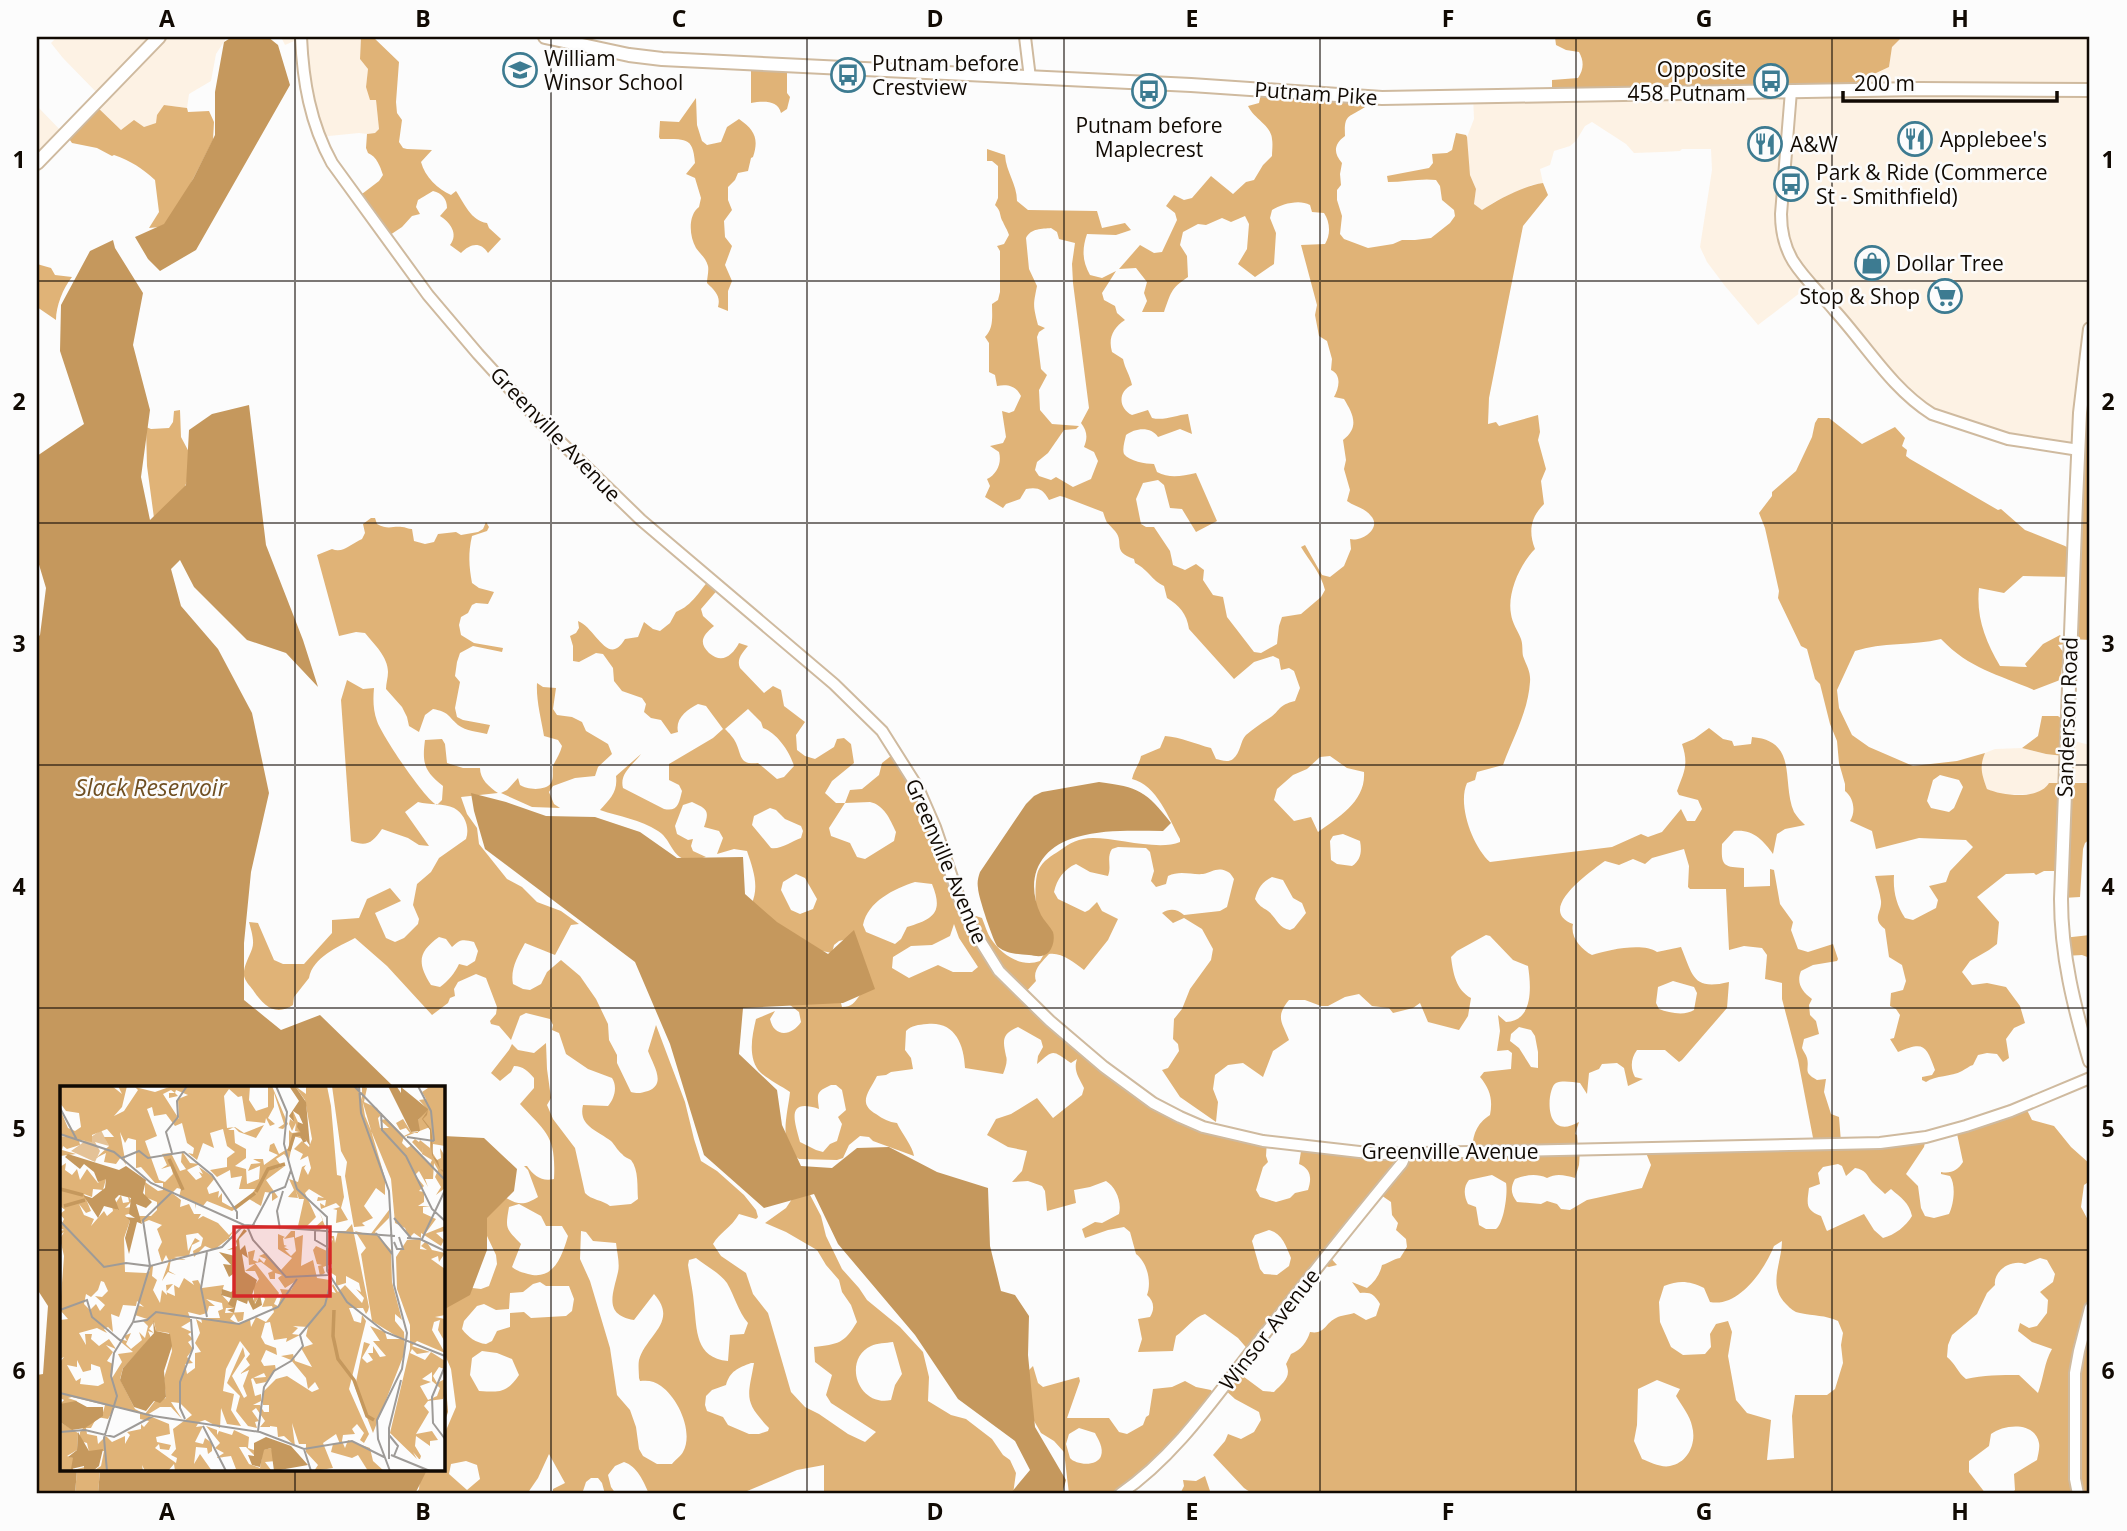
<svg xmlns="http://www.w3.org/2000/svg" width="2127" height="1531" font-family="'Open Sans',sans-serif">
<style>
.built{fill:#fdf2e4}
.forest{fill:#e0b377;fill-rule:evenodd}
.water{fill:#c5985d}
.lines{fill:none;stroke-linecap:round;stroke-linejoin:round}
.secondary-casing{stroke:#cfba9f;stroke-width:14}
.primary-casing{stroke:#cfba9f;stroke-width:16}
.secondary{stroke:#fff;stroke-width:10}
.primary{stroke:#fff;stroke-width:12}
.grid{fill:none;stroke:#110a03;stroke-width:2;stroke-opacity:0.55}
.labels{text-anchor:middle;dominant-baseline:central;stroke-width:5;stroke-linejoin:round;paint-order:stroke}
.poi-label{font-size:21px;fill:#110a03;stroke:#fcfcfc;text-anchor:start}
.street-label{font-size:21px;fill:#110a03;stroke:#fcfcfc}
.water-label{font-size:23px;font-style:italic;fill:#6f4f22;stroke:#fcfcfc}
.inset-river{fill:none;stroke:#c5985d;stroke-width:3.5}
.inset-road{fill:none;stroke:#9e9b98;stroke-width:2}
.view{fill:#d62828;fill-opacity:0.15;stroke:#d62828;stroke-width:3.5}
.inset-edge{fill:none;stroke:#110a03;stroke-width:3.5}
.neatline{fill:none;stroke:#110a03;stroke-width:2.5}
.grid-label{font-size:23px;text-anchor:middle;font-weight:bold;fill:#110a03}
</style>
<rect width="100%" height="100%" fill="#fcfcfc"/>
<g class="built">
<path d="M57 37H227L216 54 211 81 189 94 187 108 164 105 156 123 144 127 121 130 94 104 101 97 63 58 51 43Z"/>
<path d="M281 37H361L360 59 368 69 366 87 376 100 379 129 375 133 367 134 359 133 319 137 301 38 285 45Z"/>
<path d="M1902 37H2090V353L2078 448 2009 439 1922 406 1809 286 1758 325 1725 286 1707 262 1700 247 1712 170 1711 149H1682L1680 151 1662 152 1634 153 1626 144 1592 122 1585 126 1576 141 1570 146 1554 151 1550 165 1540 169 1543 183 1531 185 1523 191 1513 193 1496 201 1482 210 1474 204 1476 189 1470 175 1467 151V137L1474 119 1473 96 1874 74 1889 67 1892 47Z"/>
<path d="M37 106 64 134 37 162Z"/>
<path d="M2070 740 2090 745V783L2066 782 2036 794 2000 795 1987 789 1982 776 1980 765 1985 753 1995 749 2022 748 2046 754Z"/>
</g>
<g class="forest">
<path d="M361 37H373L399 62 396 102 397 113 402 120 399 142 403 148 407 149 432 150 421 162C425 177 438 189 451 195L456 191C464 203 471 221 487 223L489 228 501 239 488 253C480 241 470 244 461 253L450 245C459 234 450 222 440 216L447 208C447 199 442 193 433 191L418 200 416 207 420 214 412 216 402 227 387 237 358 197 379 181 383 175C380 166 377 157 368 153L366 148 367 134 375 133 379 129 376 100H370L366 87 368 69 360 59Z"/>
<path d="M1555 37H1902L1892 47 1889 67 1874 74 1863 89 1552 94V80L1578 78C1584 69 1584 61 1579 52L1566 50 1556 45Z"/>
<path d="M751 63 787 65V93L790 97 787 109 781 113C778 100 763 101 751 103Z"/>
<path d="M1262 89 1367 96 1365 107C1348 118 1344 114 1345 136 1334 144 1333 153 1342 163L1340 174 1341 185 1337 190V200L1342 216 1340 234 1344 239 1368 248 1393 244 1402 240H1415L1431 238 1450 223 1455 216 1454 210 1442 200 1440 186 1436 180C1421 178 1404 182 1388 182L1387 176 1429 168 1433 163 1432 154 1447 153 1452 150 1456 133 1466 135 1467 137 1470 175 1476 189 1474 204 1482 210C1499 199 1523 186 1543 183L1548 195 1523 226 1489 398 1488 424 1496 422 1499 426 1538 415 1540 432 1538 440 1546 469 1541 481 1544 504C1531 517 1528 531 1535 549 1520 564 1507 593 1511 614 1512 623 1518 631 1521 639 1523 645 1522 650 1523 656 1526 665 1531 671 1530 682 1528 712 1513 738 1503 765L1477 772 1475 780 1467 783C1457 805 1473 847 1490 862L1612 847 1641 834 1648 837 1662 832 1681 809 1687 821H1695L1702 809 1698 800 1679 795 1677 791C1684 772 1689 765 1682 744L1694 739 1709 728 1723 739 1732 741 1734 746 1751 744 1752 737C1799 741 1781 782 1794 812 1797 817 1801 821 1805 825L1785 829 1777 834 1773 854C1763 840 1753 829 1734 831L1722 844C1721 866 1723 867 1744 868V887L1770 886V869L1774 870 1780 904 1793 922 1791 930 1798 949 1808 952 1833 944 1838 959 1837 961 1813 965 1801 971C1796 983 1802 992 1812 999L1809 1005 1810 1015 1816 1021 1819 1034 1804 1039 1802 1048C1803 1051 1806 1054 1807 1058 1810 1070 1802 1072 1817 1080L1826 1079 1824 1092 1831 1114 1839 1117 1841 1142 1926 1138 1924 1147 1906 1174 1918 1186 1921 1208 1925 1216 1934 1218 1949 1214C1954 1204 1956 1185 1950 1176L1941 1174V1172C1951 1174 1958 1170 1963 1162L1956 1129 2025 1106 2032 1120 2054 1126 2071 1147 2090 1164V1181L2084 1185 2081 1207 2088 1220H2090V1494H2011L2015 1490 2014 1474 2037 1460C2038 1455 2040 1448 2039 1443 2035 1421 2004 1424 1991 1434L1989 1446 1969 1461V1472L1986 1494H1253L1244 1488 1213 1455 1225 1441 1228 1434 1241 1439 1254 1432 1261 1420 1259 1412 1235 1399 1223 1388 1236 1371 1263 1391 1274 1392C1283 1383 1292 1377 1286 1364L1291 1354C1301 1350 1307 1342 1310 1332 1325 1335 1325 1323 1336 1318 1341 1315 1348 1315 1354 1313L1366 1320 1376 1316 1380 1304C1374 1294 1371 1292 1360 1293L1352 1282 1367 1288C1375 1282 1380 1274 1382 1265 1389 1263 1393 1259 1400 1258L1407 1247 1406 1239 1396 1230 1398 1223 1392 1215 1391 1202 1378 1193 1327 1254 1337 1265 1329 1267 1319 1264 1250 1352 1238 1338 1205 1314C1194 1317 1186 1329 1176 1336L1173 1351 1138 1352 1142 1339 1138 1319 1150 1317C1155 1309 1154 1301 1147 1295 1152 1282 1147 1262 1136 1254L1130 1232 1124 1227 1108 1230 1085 1238 1082 1229 1095 1222 1102 1223 1119 1214C1122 1202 1116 1187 1106 1181L1090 1187 1074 1190 1076 1203 1047 1211 1045 1191 1042 1186 1028 1181 1012 1182 1022 1171 1027 1151 1008 1147 987 1135 996 1119 1011 1114 1037 1098 1053 1118 1082 1095 1084 1088C1079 1077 1073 1071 1077 1059L1071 1063C1051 1049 1054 1050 1037 1064L1038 1056 1043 1047 1041 1040 1018 1027C1001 1034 1003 1041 1006 1056 1008 1061 1005 1069 1003 1074L965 1068C964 1043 954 1021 927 1024 918 1025 912 1025 906 1031L905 1050 911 1058 913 1069 891 1072 886 1075 877 1076C869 1092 857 1103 876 1114 883 1119 889 1122 897 1123 901 1132 913 1147 914 1156L873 1141 869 1137 860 1136 849 1145 843 1158 837 1160 799 1159C777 1145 788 1113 790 1092 781 1086 769 1080 761 1073 747 1059 752 1036 756 1019L775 1011 770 1019C774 1038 792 1036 801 1022L799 1012 790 1005 810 996 840 999 842 1007C852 1007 854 1003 860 995 874 973 866 956 847 939L839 941 834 945 832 953 817 950 751 905C760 887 753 869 747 851L734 849 717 854 723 838 719 831 704 827C710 810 707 809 692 802L683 805 675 826 677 834 688 840 693 839 691 846 693 851 706 857C699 859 692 862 684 859 671 854 670 838 658 831 640 819 620 817 600 810 610 799 618 792 616 776L641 754C634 764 619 773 623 788L664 809C678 812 679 803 682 791L679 785 669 780V764L713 738 723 729 706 706 698 704C687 710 675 718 678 732L671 734 661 720 651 718 644 712 646 704 642 698 622 691 614 681 613 668 603 654 596 653 579 662 573 661V646L570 636 576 633 579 628 578 621C596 628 608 668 625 639L638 637 644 622 653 629 660 631 670 623 676 612C693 605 699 591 711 578L720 587 701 609 703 616 714 626C703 635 698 642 709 653 722 664 732 656 739 643L748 646C743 652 736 659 740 668L764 693 773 686 781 690 784 706 805 722 796 735 797 750 805 756 815 759 834 747 837 739 844 738 851 744 854 763 832 781 825 793 836 803H845L850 790 862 789 879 775 882 763 896 752 902 759 966 908 973 915 982 918C985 925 987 933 991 939 1002 955 1021 968 1040 961L1051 942C1047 934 1041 926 1038 918 1035 909 1034 877 1039 869 1043 861 1051 856 1059 851 1070 843 1079 838 1093 838 1117 838 1159 851 1180 842V839C1169 819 1157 785 1132 779 1134 770 1139 765 1141 756L1160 748 1165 736C1181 737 1195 744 1211 748L1216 759C1221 760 1228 763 1233 759 1241 752 1240 741 1246 735 1253 729 1260 724 1268 719 1280 712 1277 705 1295 701L1300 688 1294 671 1289 668 1281 670 1279 659 1273 656 1254 662 1234 679 1189 629C1187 614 1179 605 1167 598L1164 586C1151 580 1150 571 1135 563L1134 559C1111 551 1125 543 1115 531 1106 520 1108 527 1103 512L1064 497 1060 496 1049 500C1043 489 1038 487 1026 489L1020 499 1006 504 1003 508 985 497 990 486 987 479C997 474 1002 463 999 452L990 446 1003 443 1006 437 1002 411 1009 413 1014 411 1021 396C1016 386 1008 384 997 386L995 375 989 372V343L985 337C994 328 992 316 992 304L998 300 1000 292V251L997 246 1004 244 1009 235C1007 229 1005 227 1003 222 999 216 1002 212 995 205L998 198V166L992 161H987V149L1005 155C1006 172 1017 184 1017 201L1028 210 1097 211 1102 228 1125 223 1131 230 1116 235 1087 234C1082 249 1082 261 1090 275L1102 278 1116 271 1102 293 1104 300 1115 306 1117 313 1125 320C1113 328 1108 338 1112 352L1123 359C1125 369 1130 375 1132 385 1118 391 1118 408 1132 415L1148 410 1152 418C1164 421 1176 415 1188 414L1192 434 1180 429 1158 437C1151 426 1135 428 1126 435 1125 440 1122 449 1124 454 1129 461 1146 464 1154 464L1157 472C1170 479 1182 476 1196 473L1217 521 1196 532 1182 509 1170 508 1164 485 1158 480 1143 483 1136 499 1141 524 1146 527H1154L1170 551 1173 565 1185 570 1196 564 1204 570 1203 580 1213 595 1223 597 1227 617 1254 652 1261 653 1277 644 1279 626 1282 617 1301 614 1321 597 1325 590C1321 573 1310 562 1301 547L1305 545 1322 575 1330 577 1344 566 1351 549 1350 539C1362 542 1382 528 1371 516 1364 507 1355 507 1347 501L1350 490 1344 469 1346 460 1343 440C1360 427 1353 414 1344 399L1334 397C1339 388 1342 375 1331 370L1332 359 1327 341 1319 336 1315 315 1317 305 1301 245 1325 244C1331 234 1330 222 1324 213L1312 212 1310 205C1299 199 1282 204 1272 210L1270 218 1276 233 1274 264 1255 277 1238 264 1247 249 1249 224 1245 216 1231 222 1222 218 1206 225 1198 224 1183 232 1180 245 1187 256 1188 277C1170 289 1171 293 1164 312H1142L1147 301 1144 293 1147 282 1136 268 1119 269 1140 245 1154 253 1162 252 1177 220 1175 213 1166 206 1174 195 1184 200 1192 198 1211 176 1233 194 1246 182 1254 180 1263 165 1272 156C1272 151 1273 144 1272 139 1271 125 1254 119 1248 106L1259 103ZM1051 228 1057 232 1059 239 1075 243 1072 264 1073 283 1089 408 1081 423C1087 431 1088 437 1084 447L1094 452 1098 461 1091 479 1073 487 1056 477 1051 480 1039 476 1035 470 1037 462 1048 453 1064 430 1076 429 1079 426 1052 424 1040 410 1039 390 1047 375 1041 369 1037 337 1039 332 1045 328 1038 325C1033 305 1033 306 1037 286L1029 269 1026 238C1031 228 1042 229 1051 228ZM748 709 761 722 763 728C777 733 790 752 794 766L784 777 777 779 758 763C739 765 742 756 736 743 734 738 729 733 725 729ZM1330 756 1347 768 1364 772C1366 801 1339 817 1318 832L1311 817 1294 821 1274 800 1277 789 1293 775 1307 769 1320 757ZM870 802C884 805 890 819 896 832L894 841 865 859 857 857 850 843 831 836 829 828 845 803ZM770 808 776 810 785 819 801 826 803 831 801 838C792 841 780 850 771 848L752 825 754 816ZM1343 834 1360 841C1362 851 1361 860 1352 866L1337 864 1331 860 1330 841 1333 836ZM1118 847 1146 848 1150 852 1154 871 1151 881 1156 887 1166 884 1168 876C1180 870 1191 875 1203 874 1212 872 1217 867 1226 871 1231 873 1231 875 1234 879L1227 907 1220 911 1184 915C1177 909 1170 908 1162 913L1173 923 1184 918 1202 929 1213 949 1211 960 1190 989 1182 1009 1174 1019 1173 1039 1178 1044 1179 1051 1168 1068 1162 1070 1180 1097 1216 1122 1218 1102 1213 1089 1215 1075 1228 1065 1243 1063 1263 1077 1273 1051 1289 1040C1282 1022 1275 1017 1289 1000H1305L1321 1006H1328L1345 997 1359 994 1372 1006 1389 1008 1393 1013 1413 1008 1420 1003 1428 1022 1459 1030 1468 1016 1471 998C1456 990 1453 973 1451 957L1457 951 1486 935 1490 936 1513 960 1528 966C1531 985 1534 1021 1506 1022L1498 1015 1500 1031 1497 1051 1508 1050 1512 1053 1511 1069 1484 1072 1480 1077C1490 1089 1493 1099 1490 1115 1476 1124 1473 1135 1472 1151L1376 1153 1302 1145 1299 1164C1311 1169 1312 1178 1308 1190L1295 1193 1290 1198 1276 1202 1260 1197 1256 1190 1263 1167 1268 1162 1266 1156 1267 1140 1179 1115 1080 1044 1024 994 1036 981C1032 970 1042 962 1049 954 1061 952 1074 962 1084 970L1108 940 1118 919 1102 911 1097 902 1089 910 1085 912 1058 899 1054 892C1057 879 1064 869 1076 864L1090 872 1108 876C1112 866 1106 858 1112 849ZM1684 849 1689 866 1688 887 1690 889H1726L1729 950 1744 946 1762 948 1767 955 1765 979 1782 983V999L1798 1060 1814 1143 1644 1148 1651 1165 1642 1188 1587 1200 1570 1210 1561 1209 1557 1204 1547 1201 1541 1204 1517 1202C1511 1194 1510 1188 1515 1179 1526 1175 1536 1173 1547 1178 1556 1173 1565 1175 1575 1178L1579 1165 1580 1150 1578 1148 1577 1135 1575 1134 1579 1122C1542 1143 1547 1087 1556 1083 1562 1080 1573 1082 1580 1083L1587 1094 1589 1073 1599 1069 1602 1064 1617 1063 1624 1068 1628 1086 1643 1079 1635 1077C1630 1068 1631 1058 1637 1050H1665L1679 1062 1682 1060 1727 1008 1729 982C1692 991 1693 975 1681 947L1657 952C1643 942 1607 950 1592 955 1581 949 1570 937 1573 924 1535 910 1591 871 1605 861L1619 865 1633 859 1645 864 1652 858ZM796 874 805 878 817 899 813 909 800 914 791 910 781 890 783 882ZM1272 877 1283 880 1293 898 1302 903 1306 913 1294 928 1290 930C1278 928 1277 918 1268 911 1262 907 1259 906 1255 899 1258 888 1262 882 1272 877ZM915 882 932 884C944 913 933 919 907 927L901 939 895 944 866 932 863 925C868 901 894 889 915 882ZM954 924 959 938 978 967 972 972H953L938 965 909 978 892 968 893 957 911 946 932 945 950 936ZM1673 981 1694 987 1697 993 1694 1010C1685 1016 1669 1013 1659 1009L1656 1003 1658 987ZM1519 1027 1531 1030 1535 1036 1538 1052V1068L1531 1067 1519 1048 1510 1041 1511 1034ZM831 1085H836L842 1090 846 1110 838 1117 842 1124 837 1141 830 1144 823 1152 816 1150 800 1142C794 1120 786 1098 819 1109 817 1093 816 1092 831 1085ZM1838 1164 1842 1166 1846 1176 1855 1168C1866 1170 1866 1174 1872 1182 1876 1186 1881 1190 1885 1194L1891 1189C1901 1198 1909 1202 1912 1216 1906 1226 1895 1235 1883 1238L1874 1230 1864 1214 1827 1231 1826 1229 1821 1216C1805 1210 1807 1204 1809 1188L1820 1184 1818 1173 1823 1167ZM1492 1175 1506 1183C1508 1193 1504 1223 1496 1229H1486L1479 1225 1476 1207 1468 1204C1464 1196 1463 1187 1469 1180ZM1269 1230C1282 1233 1286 1246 1291 1258L1289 1266 1277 1275 1264 1274 1260 1269 1252 1241 1255 1235ZM1782 1241C1782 1263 1767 1285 1786 1304 1791 1309 1794 1312 1800 1313 1814 1316 1825 1315 1838 1321L1843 1333 1841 1345 1843 1363 1835 1389 1827 1395H1795L1792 1416 1794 1458 1767 1460 1771 1420 1747 1413 1736 1400 1728 1356 1732 1332 1728 1321 1716 1324 1710 1334 1711 1347 1705 1354 1683 1355 1671 1347 1660 1322 1659 1302 1664 1286C1680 1280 1689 1281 1704 1288L1710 1302C1739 1308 1765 1269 1774 1246ZM2040 1258 2047 1260 2055 1274 2053 1282 2040 1292 2048 1300 2047 1313 2037 1326 2029 1328 2020 1323 2018 1331 2032 1342 2052 1349C2044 1363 2044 1377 2038 1393L2019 1375C2001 1375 1983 1375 1966 1379 1958 1373 1955 1363 1947 1357L1948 1345 1952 1335 1977 1314 1987 1293 1995 1285C1993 1271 2011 1259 2025 1264ZM1657 1380 1680 1389 1676 1396C1682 1406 1690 1416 1692 1426 1697 1443 1688 1463 1670 1466 1661 1468 1650 1462 1642 1459L1634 1441 1637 1425 1638 1389Z"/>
<path d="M696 98 697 125 702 141 707 145 721 142 727 127 739 119C755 130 759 139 753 157L751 158 748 171 738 173 735 180 728 187V200L732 210 724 221 725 237 732 246 725 265 732 281 728 291V311L718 307C721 296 715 291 707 283 707 278 709 271 708 266 706 258 700 254 696 248 689 236 688 215 699 207L701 198 695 178 686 174 695 163C693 135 684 140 660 139L659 137 660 121 679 122Z"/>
<path d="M94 104 121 130 134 120 144 127 156 123 157 115 164 105 187 108 188 112 209 111 214 122 213 140 171 222 159 227 149 228 159 212 155 180C142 168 131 161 114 155L112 156 97 148 72 143 65 133Z"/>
<path d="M37 264 51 268 55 275 72 277C63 288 56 306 56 320L37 307Z"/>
<path d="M2090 353V640L2071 639 2073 577 2023 576 2004 593 1979 588C1976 617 1985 640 2000 666L2027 667 2025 664 2043 644 2060 635 2066 644 2058 645 2069 660 2062 667 2060 680 2034 690C1997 674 1970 669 1941 639 1912 646 1882 642 1855 651L1837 690 1839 708 1852 735 1869 747 1913 766 1957 761 1985 753C1979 767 1982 775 1987 789 2003 796 2039 800 2049 783H2090V839L2085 843 2083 849 2080 897 2063 898 2061 871H2044L2036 875 2034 873 2006 874 1977 897 1999 922 1997 944 1989 950 1970 961 1962 972 1972 985 1987 983 2006 987 2020 1006 2025 1023 2014 1028 2006 1039 2009 1058 2003 1062 1997 1054 1987 1053 1978 1055 1973 1065C1969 1066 1966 1069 1962 1071 1951 1077 1936 1075 1926 1082L1922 1080V1077L1932 1075 1935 1070C1926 1045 1924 1041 1898 1052L1890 1039 1894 1038 1900 1015 1896 1009 1890 1006 1891 993 1903 990 1906 981 1902 965 1889 957 1885 929C1871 918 1882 913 1881 901 1880 893 1877 884 1875 876L1894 875C1893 891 1896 904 1905 918L1913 920 1936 908 1938 900 1929 886 1946 882 1950 871 1973 847 1966 840 1919 838 1876 849 1872 831 1850 821C1856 812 1854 798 1845 791V784L1839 763 1837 741 1830 724 1820 684 1815 679 1807 649 1801 646 1778 598 1779 591 1765 528 1759 513 1772 496V492L1796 471 1812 437 1815 423 1818 418H1829L1862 444 1895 427 1905 438 1902 446 1907 450 1906 456 1910 459 1998 510 2001 509 2025 530 2065 546 2073 551ZM1940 775 1959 780 1963 787 1954 808 1949 812 1931 808 1927 801 1933 780Z"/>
<path d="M180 410 181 437 190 454V473L180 500 154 518 147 466 146 427 151 429 169 428 173 422 174 411Z"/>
<path d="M371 518H375L377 524C388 530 392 526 402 527 405 527 408 529 412 529L414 541 425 544 434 542 438 534 456 532 461 535 478 532 483 529 486 522 489 527 487 531 472 536C468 553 469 566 472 583L479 588 494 592 488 604 476 603 472 605 468 613 461 617 459 625 461 635 474 643 503 648 502 652 473 646 460 653 457 662 455 676 460 682 455 708 457 717 463 720 490 725 487 734C478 732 466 731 458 725 448 716 449 712 433 709L425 715 419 732 409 726 407 717 402 707 386 689C386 683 388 678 388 672 388 657 374 644 365 633L356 632 339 636 317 555 332 549C343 554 352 543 362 539L365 533 363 524Z"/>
<path d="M347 680 363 689 374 688C373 699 373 710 377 721 381 734 425 800 437 805L442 800 443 786C424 771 422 763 425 740L442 739 445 744 447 763 463 768H480C480 779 489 787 498 793L461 797 467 814 477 828 479 844 507 879 522 887 537 902 561 911 579 924 571 925 555 955 525 943C518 956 510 969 513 984L523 989 530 990 541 984 547 972 561 960 580 976 596 999 608 1024 609 1040 617 1055V1063L631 1092C638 1094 641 1093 648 1091 667 1084 653 1065 648 1051L656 1025 685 1102 694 1139 701 1161 717 1171 744 1195 756 1210 758 1217 756 1219 739 1214C731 1228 720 1232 713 1244L721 1256 746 1273 753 1294 768 1313 791 1392 805 1407 819 1414 848 1434 865 1442 876 1432 831 1403 826 1395 832 1375 815 1362 814 1347C838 1344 844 1344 857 1322L851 1305 842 1292 839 1280 826 1265 817 1250 786 1232 765 1223 786 1208 794 1196 809 1193 821 1216 826 1236 842 1269 859 1288 867 1300 900 1327 923 1352 929 1377 928 1401 951 1415 966 1419 992 1439 1003 1455 1010 1460 1016 1473 1013 1494H822L824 1491V1465L797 1470 740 1494H649C644 1482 637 1466 624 1462L615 1466 608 1475 611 1487 616 1494H605L602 1483 598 1478H591L586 1482 582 1494H553V1489L565 1483 549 1454 538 1478 527 1494H415L419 1489 421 1470H443L444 1435 456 1407 451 1369 445 1355 443 1304 464 1287 481 1289 489 1286 497 1264 496 1255 487 1236 485 1215 503 1196C517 1205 524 1206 538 1197L528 1170 524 1166H527C534 1176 542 1182 554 1179 556 1136 547 1133 520 1104L534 1088V1078C528 1071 523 1066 514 1066L511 1072 500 1081 491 1073 509 1050 512 1044 518 1050 534 1053 546 1043 547 1069 551 1098 547 1105 553 1119 575 1148 585 1193C591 1200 603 1200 610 1206L631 1204 638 1199C637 1187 639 1170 631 1160 628 1158 624 1157 622 1154 617 1150 615 1145 611 1141 597 1130 578 1126 583 1105L608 1106C614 1099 618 1087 612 1078L588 1069 566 1054 559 1033 552 1030 553 1025 550 1019 526 1013 520 1016 511 1040 499 1026 491 1024 490 1021 496 1014 497 1007 486 978 476 974 458 982 454 989 455 996 450 998 448 1003 432 1015 387 966 355 938C338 947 313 957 309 978L294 997 293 1005C275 1017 263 1005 253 990 250 986 245 981 244 976 243 966 249 958 252 949 255 941 251 930 249 922L258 923 274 960 283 964H304L332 933V920L359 918 367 899 390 888 401 901 375 913 386 938 395 942 404 938 418 924 419 919 413 905 417 884 431 872 439 858 466 839C470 828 465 814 454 808 444 803 429 805 418 802L405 812 429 846 419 845 408 838 382 829C372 843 367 847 351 841L341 700ZM439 937 446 939 452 947C460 939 463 939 474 942L478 951 475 961 467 966 459 964C455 973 448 981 440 987L431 985C417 963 418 952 439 937ZM519 1204 541 1216 546 1226H562L568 1236C562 1256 554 1281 528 1274 521 1272 517 1271 512 1267L521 1244C506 1228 505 1230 509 1207ZM581 1231 586 1232 593 1241 616 1243C617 1252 620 1264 618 1272 613 1294 603 1315 634 1320L654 1294C679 1322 646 1335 639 1360 638 1365 639 1373 639 1378L640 1381C648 1380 655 1381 661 1386 678 1398 694 1432 683 1452 681 1456 675 1460 672 1464H657L643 1456 639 1449 636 1427 630 1410 617 1395 610 1348 590 1281 580 1259ZM696 1258C706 1266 720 1273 727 1283 735 1297 738 1311 748 1323L744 1334 730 1335 728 1361C695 1358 697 1330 694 1304 693 1291 690 1278 688 1265L689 1260ZM540 1282 546 1286H569L574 1299 572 1311 566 1316 531 1318 524 1312 510 1313V1327L497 1331 492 1341 486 1344C476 1343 468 1337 462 1329L464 1321 477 1306 484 1304 496 1310 509 1309 510 1293 523 1292 533 1284ZM893 1342 902 1374 895 1385 891 1400C858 1407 842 1360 871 1346 877 1343 886 1343 893 1342ZM482 1351 497 1353 512 1359 519 1375C506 1394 500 1392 479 1391L470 1375 472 1358ZM751 1363H754C748 1397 743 1401 769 1428L768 1431 759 1434H749L728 1425 723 1417 707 1411 705 1405 706 1396 712 1390 726 1385C730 1371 738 1368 751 1363ZM466 1461 477 1465 480 1479 467 1490 449 1474 451 1464Z"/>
<path d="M537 683 543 687 556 688 553 709 557 715 572 717 582 722 586 731 608 744 612 754 598 767 595 776 575 778 553 786 549 792 554 804 560 808 532 807 501 793 507 790 518 778 520 785C527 790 546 791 551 783 554 778 552 771 553 766 556 759 560 754 562 746L558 740 544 736C541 718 536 700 537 683Z"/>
<path d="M2042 716H2058L2067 723 2064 756 2046 754 2022 748 2038 736Z"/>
<path d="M2090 935V958L2082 955 2065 956 2063 938Z"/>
<path d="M1033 1366 1038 1383 1043 1387 1079 1377 1080 1381 1067 1418H1109L1119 1432 1127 1434 1143 1425 1146 1417 1149 1415 1153 1389 1172 1387 1185 1381 1196 1387 1211 1390 1215 1396 1193 1424 1119 1494H1069L1064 1452 1054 1441 1041 1433 1026 1407 1025 1374ZM1079 1428 1095 1433C1098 1439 1104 1448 1101 1456 1097 1467 1076 1465 1070 1458L1066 1444 1069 1434Z"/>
<path d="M77 1470H100L98 1494H75Z"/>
<path d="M1205 1476 1211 1494H1180L1184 1486 1183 1480 1196 1481Z"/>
</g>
<g class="water">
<path d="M232 37H268L278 45 290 85 196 250 160 271 148 259 135 237 164 224 193 179 215 135V92L224 42Z"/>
<path d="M113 240 115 248 143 293 133 345 150 410 141 477 150 520 186 485 189 430 212 414 249 405 266 545 303 640 318 687 286 653 247 640 194 587 180 560 171 569 181 606 218 649 252 713 269 793 251 872 244 943V1000L281 1030 320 1015 395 1088H61V1470H77L75 1494H37V1375L43 1374 48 1306 37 1289V638L40 635 46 588 37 558V456L84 424 60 351 61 305 90 251Z"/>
<path d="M1099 782C1139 787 1146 791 1171 823L1163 831C1135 831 1105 829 1077 837 1039 847 1024 879 1041 915 1044 921 1050 926 1053 932 1055 939 1053 947 1049 952 1043 958 1036 956 1029 955 1018 954 1007 954 998 947 994 944 978 896 978 888 977 882 978 878 980 872L1026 804 1034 796 1042 792Z"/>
<path d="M471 793 506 802 546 816 595 817 640 832 677 858 743 857 745 894 777 922 828 954 854 930 875 989 843 1003 743 1008 739 1054 777 1090 782 1125 801 1166 832 1168 857 1148 889 1147 937 1172 988 1188 990 1246 1001 1291 1015 1295 1029 1316 1028 1355 1035 1427 1066 1480 1062 1494H1010L1030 1470 1015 1441 958 1399 915 1335 838 1244 814 1194 764 1208 704 1155 670 1044 635 962 485 849 474 811Z"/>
<path d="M443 1136 484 1138 517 1169 514 1191 487 1218V1250L470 1295 443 1310Z"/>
<path d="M443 1348 448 1412 443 1426Z"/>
<path d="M100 1470H427L415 1494H98Z"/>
</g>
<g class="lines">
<g class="secondary-casing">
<g id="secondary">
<path d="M301 37C303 81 310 123 332 163L428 295 478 354 540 422 641 520 834 684 882 731 918 788 935 827 959 898 971 926 999 971 1050 1021 1104 1067 1153 1103 1180 1117 1203 1127 1263 1141 1377 1154 1880 1143 1926 1137 1966 1126 2011 1111 2090 1078"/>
<path d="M1025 37 1030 78"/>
<path d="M1791 91 1781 214C1781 231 1784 246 1793 261 1805 280 1821 294 1835 311 1866 345 1892 389 1932 414L2008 439 2079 450"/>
<path d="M1120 1494C1174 1457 1213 1400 1252 1350 1302 1287 1351 1224 1402 1163L1406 1154"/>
<path d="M2078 1494 2075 1479V1373L2079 1351 2090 1308"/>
</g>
</g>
<g class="primary-casing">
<g id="primary">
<path d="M545 37 629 55 662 59 1191 85 1382 98 1920 89 2090 90"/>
<path d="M37 163 159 37"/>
<path d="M2090 329 2080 413 2076 501 2061 899C2061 955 2074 1007 2090 1061"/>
</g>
</g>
<use href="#secondary" class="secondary"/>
<use href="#primary" class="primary"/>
</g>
<path class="grid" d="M295 37V1088M551 37V1494M807 37V1494M1064 37V1494M1320 37V1494M1576 37V1494M1832 37V1494M37 281H2090M37 523H2090M37 765H2090M37 1008H2090M37 1250H61M443 1250H2090M295 1470V1494"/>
<defs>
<g id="school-ring" transform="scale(1.75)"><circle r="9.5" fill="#fcfcfc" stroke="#3d7b91" stroke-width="1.5"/><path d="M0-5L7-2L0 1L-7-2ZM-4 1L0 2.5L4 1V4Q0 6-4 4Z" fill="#3d7b91"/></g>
<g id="bus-ring" transform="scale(1.75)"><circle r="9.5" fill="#fcfcfc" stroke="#3d7b91" stroke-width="1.5"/><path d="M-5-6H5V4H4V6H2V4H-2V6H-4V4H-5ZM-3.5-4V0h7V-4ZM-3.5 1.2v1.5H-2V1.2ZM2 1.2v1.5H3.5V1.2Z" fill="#3d7b91"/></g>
<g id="restaurant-ring" transform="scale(1.75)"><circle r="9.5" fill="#fcfcfc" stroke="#3d7b91" stroke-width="1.5"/><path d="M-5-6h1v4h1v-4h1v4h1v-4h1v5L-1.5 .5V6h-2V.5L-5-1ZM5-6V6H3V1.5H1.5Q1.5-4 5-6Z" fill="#3d7b91"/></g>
<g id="shop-ring" transform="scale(1.75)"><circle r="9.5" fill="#fcfcfc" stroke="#3d7b91" stroke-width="1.5"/><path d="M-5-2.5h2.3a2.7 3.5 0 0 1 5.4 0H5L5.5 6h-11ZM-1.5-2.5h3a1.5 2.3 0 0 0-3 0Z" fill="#3d7b91"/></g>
<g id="supermarket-ring" transform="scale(1.75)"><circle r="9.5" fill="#fcfcfc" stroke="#3d7b91" stroke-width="1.5"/><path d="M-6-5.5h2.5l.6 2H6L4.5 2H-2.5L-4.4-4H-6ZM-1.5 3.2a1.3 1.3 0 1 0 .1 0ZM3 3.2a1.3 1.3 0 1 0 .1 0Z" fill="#3d7b91"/></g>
</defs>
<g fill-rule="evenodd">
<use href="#school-ring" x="520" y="70"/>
<use href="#bus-ring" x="848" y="75"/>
<use href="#bus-ring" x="1771" y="81"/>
<use href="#bus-ring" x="1149" y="91"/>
<use href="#restaurant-ring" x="1915" y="139"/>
<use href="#restaurant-ring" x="1765" y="144"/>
<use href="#bus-ring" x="1791" y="184"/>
<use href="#shop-ring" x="1872" y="263"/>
<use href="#supermarket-ring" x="1945" y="296"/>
</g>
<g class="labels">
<g class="poi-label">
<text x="544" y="58">William<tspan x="544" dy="24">Winsor School</tspan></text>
<text x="872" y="63">Putnam before<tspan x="872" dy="24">Crestview</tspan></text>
<text x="1746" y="69" text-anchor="end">Opposite<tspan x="1746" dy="24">458 Putnam</tspan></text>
<text x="1149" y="125" text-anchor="middle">Putnam before<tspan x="1149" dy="24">Maplecrest</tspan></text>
<text x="1940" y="139">Applebee's</text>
<text x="1790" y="144">A&amp;W</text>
<text x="1816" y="172">Park &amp; Ride (Commerce<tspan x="1816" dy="24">St - Smithfield)</tspan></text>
<text x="1896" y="263">Dollar Tree</text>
<text x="1920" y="296" text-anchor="end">Stop &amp; Shop</text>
</g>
<g class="street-label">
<text transform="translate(1316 93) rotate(4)">Putnam Pike</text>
<text transform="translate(556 434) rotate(46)">Greenville Avenue</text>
<text transform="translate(2067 717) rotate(-88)">Sanderson Road</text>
<text transform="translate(947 861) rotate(67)">Greenville Avenue</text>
<text x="1450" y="1151">Greenville Avenue</text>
<text transform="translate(1269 1329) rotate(-52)">Winsor Avenue</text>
</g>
<g class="water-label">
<text x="151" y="787">Slack Reservoir</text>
</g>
</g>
<g transform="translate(60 1086)">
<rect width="385" height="385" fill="#fcfcfc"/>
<path d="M41 44 49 60 35 56 40 65 35 76 11 65Z" fill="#e4c297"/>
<path d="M0 0H52L62 8 58 0H67L62 21 54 30 64 25 78 4 75 1 95 6 112 0H190L189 14 196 25 208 21V0H212L228 38 223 43 218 42 224 38 214 7V21L208 32 215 38 210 40 206 32 205 37 186 35 182 10 178 11 169 3 164 10 167 42 175 41 184 47 204 39 196 52 179 46 174 41 168 44H174L175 57 186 63V72L175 80 186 83 187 98 199 93 200 80 188 85 191 78 201 77 193 73H203L204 79 218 69 209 65 210 59 214 57 219 68 229 62V44L232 47 239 46 235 45 236 37 232 45 229 38 230 33 234 36 231 30 233 25 246 54 234 50 229 74 224 68 216 73 220 78 213 83 225 80 206 94 218 111 212 115V107L205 106 201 120 189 113 195 103H179L182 90 171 92 170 84 157 91 150 84 167 81V72L175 66 167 60 163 43 150 47 154 62 143 57 137 74 128 67 133 68 134 62 127 57 122 37 115 40 106 28 94 30 92 21 87 23 97 50 85 55 99 94 105 96 113 88 111 80 101 83 107 79 102 68 111 67 120 85 126 83 121 76 122 65 130 77 140 78 127 84 136 94 142 91 139 86 143 88 139 81 155 92 147 102 149 108 159 105 158 112 162 107V116L171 121 183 118 172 125 147 115 143 120 136 118V123L135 117 119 111 121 103 117 102 112 107 121 114 120 121 129 118 134 128H141L138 133 143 130 158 137 169 149 174 144 169 152 177 153H168L154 164 145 160 134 171 133 165 141 160 143 152 138 147 126 149 128 165 135 152 140 155 132 159 129 170 114 171 127 174 111 173 109 185 116 189 108 186 102 195 109 175 106 169 102 177 98 164 102 156 97 143 102 139 89 134 82 137 79 130H91L97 124V116L85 111V96L98 105 103 104V97H95L81 81 76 82V54L68 52 65 57 60 46 66 79 61 71 56 78 44 76 46 67 36 72 49 60 44 51H54L47 43 32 49V56L19 54 20 59 7 63 3 60 2 64 16 68 0 70V50L8 51 0 47V23L8 42 15 45 21 41 19 27 6 25 0 17ZM111 4 115 7H109V12L118 10 115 7 116 4 128 9 118 13 119 33 103 8ZM235 0 246 8V0H267L271 20 277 89 281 90 284 111 281 122 288 134 276 137 277 124 273 123 280 121 276 117 261 123 260 117 265 120 266 114 257 115 258 111 264 112 249 103 245 107 256 131 246 141H255L263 134 259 125 265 140 258 145 238 140 244 113H239L236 105 238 112 228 111 234 104 229 93 238 96 242 81 246 79 244 82 248 89 251 82 248 70 240 74 243 68 234 63 242 55 249 61 252 53 245 14ZM272 0H298L325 92V109L316 102 304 120 313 132 302 137 305 140 294 141 285 90 287 76 281 65ZM302 0 307 2 304 16 317 22 321 29 318 32 320 42H329L320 34 327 33 344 50 350 47 346 42 340 44 336 37 343 33 351 46 358 47V34L367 23 359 14 366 13 362 6 368 2 358 0 385 1V60L373 58 372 66 377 74 381 72 380 62 385 70V102L376 109 381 101 375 91 378 84 374 77 373 93H365L368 101 359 85 355 89 364 100 359 105 364 106V116L358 120H371L363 121V127L376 133 365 148 385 140V145L376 147 384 154 381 160 361 147V152L354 147 349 152 345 142 335 137 331 93 305 30 302 12ZM370 41V62L360 54 359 56 355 53 352 56 362 67 363 61 362 68 372 74 370 78 352 59 347 62 342 57 344 51ZM6 77 5 84 12 89 17 83 20 94 27 83 38 97 42 92 46 93 43 104 33 103 32 111 24 108 31 125 26 127 19 118 24 129 34 133 31 140 44 125 47 130 53 125 52 120 58 124 55 118 61 109 63 117 69 116 68 110 72 115 65 122 71 121 72 127 65 129 70 135 64 152 65 186 86 187 90 185V180H93L92 190 97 194 93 204 100 217 102 204 107 209 106 199 113 198 106 206 115 210 114 199 119 202 124 192 134 199 132 195 138 194 142 202 164 199 161 208 174 222H166L165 227 184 226 183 234 178 236 174 228 170 233 178 238 190 233 191 241 196 231 206 236 214 226 212 220 202 221 205 213 201 208 194 218V200L199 193 195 185H185L195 178 189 179 188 166 195 164 193 174 198 176 199 172 204 177 206 173 199 170 206 167 221 184 232 172 218 163V148L225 151 223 152 224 159 227 160 224 161 229 164H225L231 170 236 165 234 151 224 153 231 145H235V152L243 149 241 180 253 174 257 192 270 194 272 206 276 207 272 200 273 198 278 206 285 199 302 217 304 212 296 203 301 206 299 197 286 190V197L276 200V190L267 184 272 182V178L263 181 265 187 260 190 258 180 262 179 257 178 253 164 256 160 267 165 273 153 269 150H274L275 157 278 145H286L292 138 309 221 308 225 306 228 303 222H289L294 235 301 237 302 229 306 235 289 303 309 348 304 357 300 354 304 347 297 338 292 343 295 348 283 349 282 355 285 362 288 354 310 362 313 375 324 385H308L298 369 292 372 271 366 273 358H280L276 348 263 357 273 382 254 385 258 379 246 366V358H239L232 337 235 360 224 350 218 351 217 341 210 340V350V341H200L205 335 196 322 192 325 199 335 195 336 197 342 188 340 176 325 180 310 167 297 183 261 185 270 172 290 184 312 187 310 183 300 189 284 180 288 190 279 186 273 190 268 180 255 166 283 163 305 174 308 171 324 181 340 167 338 161 322 160 342 145 334 139 336 136 341 143 340 135 356 143 358 145 352 152 357V365L148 368 147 362 136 361 134 378 140 368 152 385H115L114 378 108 385H85L82 379 83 385H33L41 380 44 365 29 366 27 357 20 355V346L29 335 42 330 45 319 12 311 8 312 17 315 15 318H0L4 314 0 312V276L4 271 0 273V234L8 233 0 224 4 170 0 153 4 146 0 149V145L4 144 0 142 4 133 0 128 5 124 0 120V81ZM201 176 213 185 208 187 210 193H215V187L222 189 218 192 225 202 236 195 231 204 220 203 222 208 218 220 214 218 219 207 195 177ZM41 195 44 196 48 205 42 211 35 210 45 219 40 225 36 218 30 224 24 218 26 208 31 211 38 204ZM146 213 162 217 163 223 158 225 160 232H141L142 237 136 233 140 247 135 257 141 266 135 267V282L127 288 125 278 133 277 127 271 133 263 128 256 133 253 128 248 132 246 121 241 131 235 128 226 140 229 147 227 149 220H155ZM77 215 84 221 78 219 75 229 87 233 82 234 88 240 85 252 79 246 82 254 71 263 66 258 71 247 64 250 67 255 56 252 73 266 58 268 62 276 52 292 53 278 47 275 53 266 46 259 56 263 49 253 39 260 31 253 32 248H25L26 259 19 247 37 242 47 247 44 243 48 241 53 246 51 228 59 231 63 219 76 220ZM94 236 96 245 109 247 112 265 104 292 106 312 95 315 85 328 75 323 60 293 63 282 91 252 88 245 94 247 89 243ZM210 236 214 254 227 252 226 256 240 249 232 248 238 242 233 240 248 241 249 236 246 250 253 258 241 262 252 281 235 275 233 268 221 270 231 274 246 292 248 303 255 296 259 303 252 306 227 290 216 293 203 306V319H209V326H204L200 319H193L201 315V308L195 310 191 293 204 287 206 291 193 292 196 298 206 296 216 284 215 279 204 280 201 275 206 264 217 269 216 262 205 258 201 251 205 237ZM17 274 23 286 31 284V278L40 281 44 297 38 300 20 298 21 292 16 295 7 279 17 281ZM111 316 120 317 132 329 113 343 116 363 111 369 117 372 116 377 95 362 99 358 100 363 109 364 111 359 97 356 96 351 110 348 109 338 87 329 100 321H111L122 333ZM55 321 80 327V333L89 335 84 341 81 338V343L67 346 70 349 65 358V350L52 356 46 350 38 358 37 350 27 348 26 342H31L37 331 48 333ZM329 124V132L315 146 331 164 332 196 342 234 335 228V235L344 246 345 266 313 347 295 301 304 256 310 258 302 272 307 277 313 274 308 267H313V260L320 271 326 270 313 255H320L310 240 325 246 327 253H341L312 235 301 168 306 162 295 145 310 149ZM361 153 360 163 367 164 361 160 366 155 372 164 385 167 379 176 378 170 371 173 385 183V229L375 231 385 233V256L378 244 380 234 374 236 372 244 385 267 357 255 352 260 370 266 357 268 352 263 350 267 365 274 371 266 385 275 384 283 379 281 373 290 377 297 385 293V307L383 313 368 315 364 320 369 326 356 348 372 345 378 354 370 355V360L356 350 355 360 361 370 360 373H359L353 366 357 373 330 347 350 263V239L337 203 336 171 347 154ZM372 286V295L380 302 377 310 368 314 360 300 371 296 362 293ZM0 336 18 347 17 364 7 370 13 372V384L25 381V385H0ZM146 340 157 344V349L159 345 172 349 174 344 189 351 188 362 197 365 195 370 186 361H179L189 378 200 382 203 364 211 362 216 375 205 376 211 384 170 385 176 383 171 370 156 372 164 367 155 362 160 357Z" fill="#e0b377" fill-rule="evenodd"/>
<path d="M229 0H235L246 16 250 60 237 41 238 36 243 38 239 29 233 25 234 36 229 30 239 15ZM328 0 337 1 341 7V1L368 23 367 29 363 33 371 43 372 50 373 70 378 75 380 83 383 84 385 100 383 86 380 83 372 69 370 44 362 33 368 24 358 34 360 45 351 46ZM8 68 59 84 66 80 86 94 83 107 92 116 86 122 76 118 82 138 77 136 69 168 65 152 70 135 66 131 75 132 69 128 71 112 59 109 55 113 59 124 44 120 38 132 23 109 32 112 45 102 46 93 38 96 34 86 24 78 20 83 5 71ZM184 143 187 145 179 153 180 164 185 159 188 172 182 168 185 186 197 194 192 209 195 218 200 208 202 219 193 224 188 214 187 218 177 214 174 227 167 224 174 222 168 218 171 212 161 209 162 203 171 206 175 203 173 188 169 191 163 178 171 179 159 166 175 170 174 163 167 164 177 160 176 155ZM93 234 96 245 110 248 112 260 104 285 106 311 100 317 94 315 86 325 74 321 60 294 63 282 94 247ZM16 315 27 321H43V330L25 342 12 344 0 336V318ZM18 346 29 365 43 363 39 380 33 385H24V380L11 383 13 372 8 371 17 364ZM206 351 231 360 248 379 214 385 211 362 204 364 200 381 192 379 188 369 194 370V357Z" fill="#c5985d"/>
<path class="inset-river" d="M229 65 234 49 241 48 245 56M109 73 123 104M0 103 23 109M196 106 208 83 225 78M4 120 25 114M175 122 195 107M274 224 273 250 278 273 294 294 307 330 314 334"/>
<path class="inset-road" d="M294 0 385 94M299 0 301 27 329 105 334 199 347 247 342 283 317 334 318 353 330 385M358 0 371 25 374 55M0 22 17 54M321 27 322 44 346 70 372 123 385 135M0 48 54 66 91 97 184 139 335 150M347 51 374 55M112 67 106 46 118 31 117 15 127 0M62 72 79 65 88 72 124 66 152 89 177 126V133M231 84 237 103 267 131V185L287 216 325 246 385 270M334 132 351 152M0 135 44 181 66 177 90 180 83 134 111 107M187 140 193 154 226 191 268 189M192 141 210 107 225 101 231 84 224 58 227 26 216 0M220 143 217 125 223 105M255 145V154L267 161M316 147 332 168M347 152 360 153 385 165M362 153 385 104M334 156 337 163H343L339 151M147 166 141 202 147 231M0 224 27 214 32 231 61 255M74 236 87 234 96 226 179 238 218 221 237 193M385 280 372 311 373 337 385 353M0 307 93 330 200 346 244 363 292 355 324 371M125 333 120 322V296L133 262 131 233M143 340 166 385M198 345 204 301 214 285 231 275 243 260 240 249 265 219 271 195M0 346 25 344 54 351 93 330M329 349 338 360 334 370M244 363 251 385M331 369 370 385M329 373V342L341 294M47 385 44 352 57 310 51 290 54 267 73 236 90 180 162 161 184 139"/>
<path class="view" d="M174 141H270V210H174Z"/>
<rect width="385" height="385" class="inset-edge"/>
</g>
<rect width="2127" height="1531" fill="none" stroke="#fcfcfc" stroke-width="77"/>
<path d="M1843 91v10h214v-10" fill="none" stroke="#110a03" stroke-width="3.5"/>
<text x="1854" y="91" font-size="21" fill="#110a03" stroke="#fcfcfc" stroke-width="5" paint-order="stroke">200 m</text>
<rect x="38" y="38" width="2050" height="1454" class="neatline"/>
<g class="grid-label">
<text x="167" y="27">A</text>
<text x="423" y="27">B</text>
<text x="679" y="27">C</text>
<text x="935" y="27">D</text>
<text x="1192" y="27">E</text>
<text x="1448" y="27">F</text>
<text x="1704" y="27">G</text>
<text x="1960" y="27">H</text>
<text x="19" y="168">1</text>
<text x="2108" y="168">1</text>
<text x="19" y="410">2</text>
<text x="2108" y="410">2</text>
<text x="19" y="652">3</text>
<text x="2108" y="652">3</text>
<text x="19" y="895">4</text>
<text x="2108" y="895">4</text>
<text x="19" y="1137">5</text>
<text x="2108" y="1137">5</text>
<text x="19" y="1379">6</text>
<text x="2108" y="1379">6</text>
<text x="167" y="1520">A</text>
<text x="423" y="1520">B</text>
<text x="679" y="1520">C</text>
<text x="935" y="1520">D</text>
<text x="1192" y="1520">E</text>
<text x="1448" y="1520">F</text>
<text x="1704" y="1520">G</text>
<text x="1960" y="1520">H</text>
</g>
</svg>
